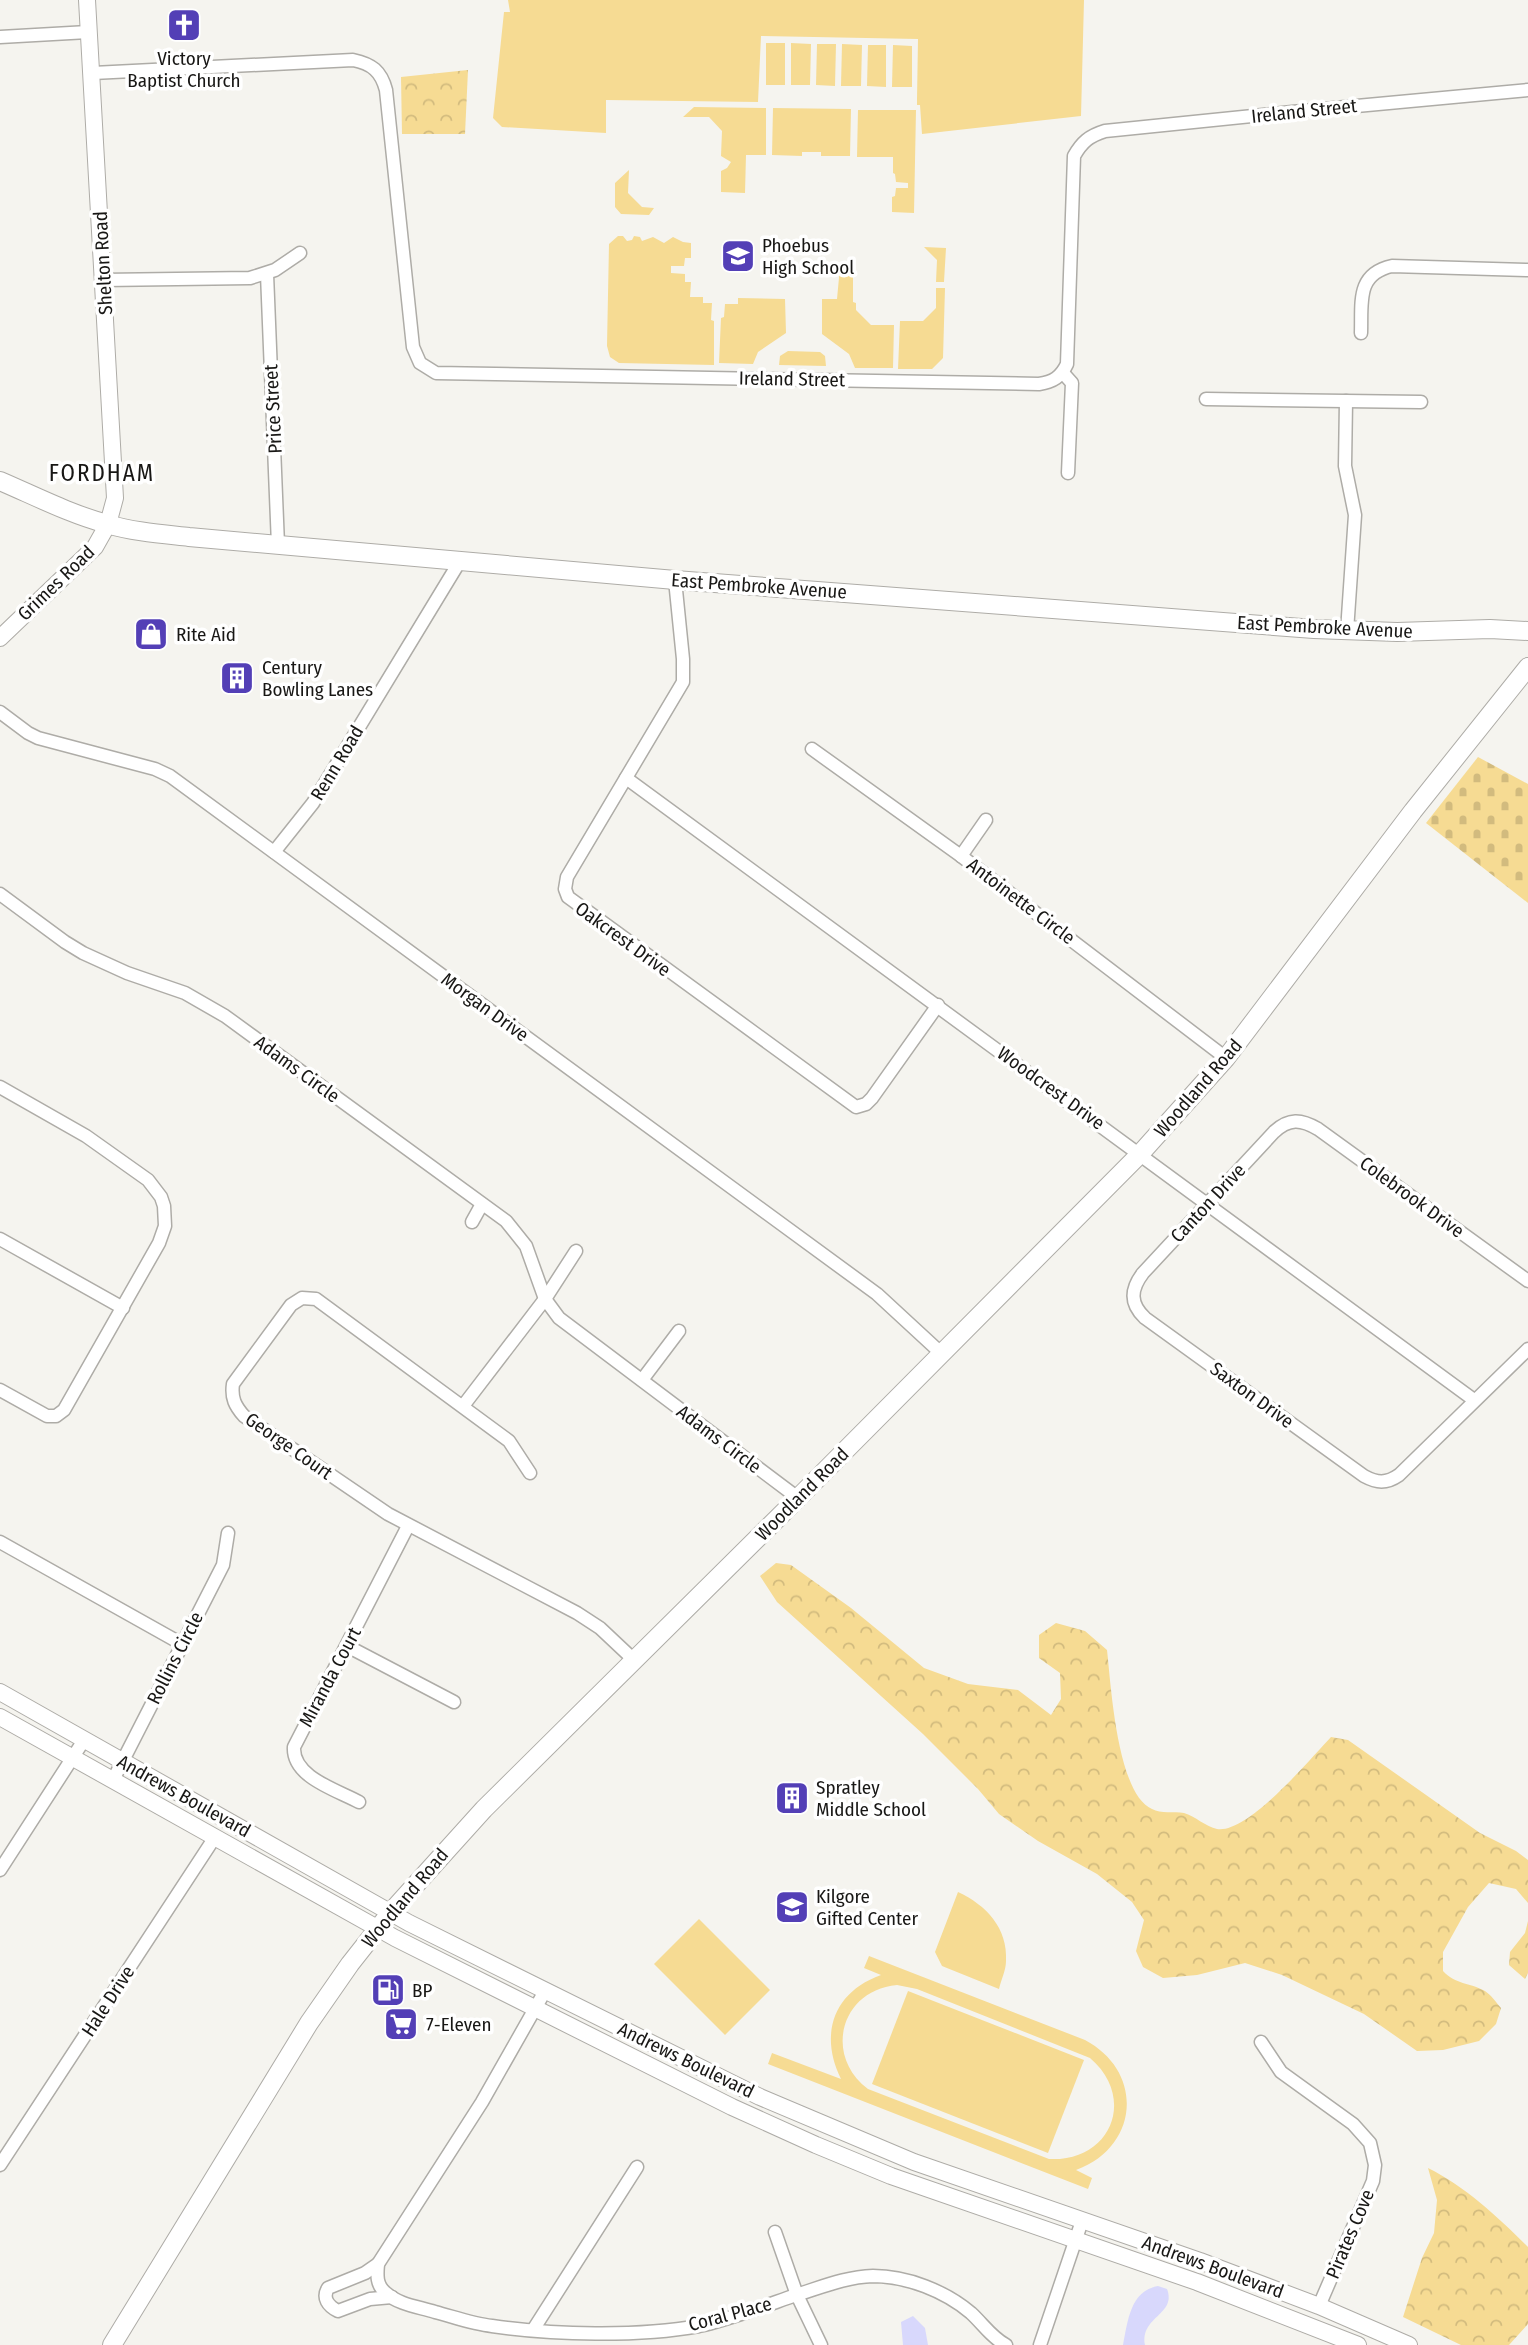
<svg xmlns="http://www.w3.org/2000/svg" width="1528" height="2345" font-family="'Fira Sans Condensed',sans-serif">
<style>
.green{fill:#f6db93;fill-rule:evenodd}
.forest{fill:url(#forest-crowns)}
.cemetery{fill:url(#cemetery-stones)}
.water{fill:#d8d8fc}
.lines{fill:none;stroke-linecap:round;stroke-linejoin:round}
.minor-casing{stroke:#aeaca7;stroke-width:15}
.tertiary-casing{stroke:#aeaca7;stroke-width:18}
.secondary-casing{stroke:#aeaca7;stroke-width:20}
.minor{stroke:#fff;stroke-width:12}
.tertiary{stroke:#fff;stroke-width:16}
.secondary{stroke:#fff;stroke-width:18}
.labels{text-anchor:middle;dominant-baseline:central;stroke-width:7;stroke-linejoin:round;paint-order:stroke}
.poi-label{font-size:19px;fill:#181715;stroke:#fff;text-anchor:start}
.street-label{font-size:19px;fill:#181715;stroke:#fff}
.quarter-label{font-size:23px;letter-spacing:2px;fill:#181715;stroke:#fff}
</style>
<defs>
<pattern id="forest-crowns" width="20" height="18" patternUnits="userSpaceOnUse" patternTransform="scale(1.75)"><rect width="20" height="18" fill="#f6db93"/><path d="M2 6a3 3 0 1 1 6 0M12 15a3 3 0 1 1 6 0" fill="none" stroke="#d2bb7e"/></pattern>
<pattern id="cemetery-stones" width="16" height="16" patternUnits="userSpaceOnUse" patternTransform="scale(1.75)"><rect width="16" height="16" fill="#f6db93"/><path d="M2 7V4a2 2 0 0 1 4 0v3zM10 15v-3a2 2 0 0 1 4 0v3z" fill="#d2bb7e"/></pattern>
</defs>
<rect width="100%" height="100%" fill="#f5f4ef"/>
<g class="green">
<path d="M508 0H1084L1081 116 922 134 920 105H917V99L918 39 761 36 758 102 606 100V133L502 127 493 118 504 12H510Z"/>
<rect x="766" y="43" width="19" height="42"/>
<path d="M791 43 811 44 810 85H791Z"/>
<path d="M817 44H836L835 86 816 85Z"/>
<path d="M842 44 862 45 861 86H841Z"/>
<path d="M868 45H886V87L867 86Z"/>
<path d="M893 45 912 46V87H892Z"/>
<path d="M694 107 766 108V155H746L745 193 721 192V171L727 168 731 162 721 156 722 131 709 117H683Z"/>
<path d="M773 108 851 109 850 156H821V152H802V156L772 155Z"/>
<path d="M858 110H916L914 213 892 212V197L895 196 896 188H908V183L896 182 895 174 893 173V157H857Z"/>
<path d="M629 170 628 193 642 207 654 208 649 215 621 214 615 207V183Z"/>
<path d="M618 236H623L627 241 632 240 634 236 640 237 642 241 653 237 664 243 673 237 683 242 691 243V258H685L684 266H671V273L685 274V282H691L690 297H703V303H712L711 320 714 321V365L619 363 610 357 607 346 609 244Z"/>
<path d="M924 247 946 248 944 282H936L937 260Z"/>
<path d="M840 267H853V302L856 303V310L871 325H894L893 368H855L849 354 822 334V299H837Z"/>
<path d="M936 288H945L943 358 932 369H898L900 321H923L936 308Z"/>
<path d="M738 298 785 299 786 333 758 352 753 364 719 363 721 318 724 317 725 304H738Z"/>
<path d="M788 351 820 352 825 356 826 366 779 365 780 356Z"/>
<path d="M958 1892C986 1905 1008 1928 1006 1961 1006 1970 1001 1980 999 1989L942 1966 935 1952Z"/>
<path d="M699 1919 770 1990 725 2035 654 1964Z"/>
<path d="M869 1956 1085 2040C1145 2072 1139 2147 1076 2170L1092 2178 1088 2189 768 2064 772 2053 841 2079C819 2035 833 1992 881 1975L864 1968ZM897 1985 917 1989 1090 2058C1137 2098 1111 2162 1049 2159L868 2089C823 2055 841 1990 897 1985Z"/>
<path d="M908 1991 1084 2060 1048 2153 872 2084Z"/>
</g>
<g class="forest">
<path d="M468 70 465 134H402L401 77Z"/>
<path d="M776 1563 791 1565 851 1608 924 1668 968 1684 1018 1690 1051 1715 1061 1699 1060 1673 1039 1658V1635L1056 1623 1085 1631 1107 1650C1111 1685 1117 1794 1152 1809 1161 1814 1174 1811 1184 1813 1195 1816 1206 1827 1217 1829 1248 1834 1310 1759 1331 1737L1348 1740 1480 1833 1516 1851 1528 1860V1903L1516 1889 1489 1883 1468 1907 1443 1952V1971C1456 1985 1469 1982 1485 1991 1491 1995 1496 2002 1501 2008L1496 2024 1479 2041 1443 2050 1417 2051 1364 2014 1282 1975 1245 1963 1197 1975 1163 1978 1143 1967 1136 1951 1144 1920 1132 1902 1097 1874 1038 1841 999 1814 978 1789 923 1734 777 1602 760 1576Z"/>
<path d="M1528 1921V1973L1525 1979 1509 1965 1510 1952 1525 1933Z"/>
<path d="M1428 2168C1466 2187 1498 2217 1528 2247V2324L1509 2345H1461L1403 2317 1422 2258 1434 2233 1437 2200Z"/>
</g>
<path class="cemetery" d="M1478 757 1528 784V903L1426 823Z"/>
<g class="water">
<path d="M1158 2286 1167 2289C1177 2315 1140 2316 1145 2345H1123C1128 2321 1130 2291 1158 2286Z"/>
<path d="M913 2316 925 2328 928 2345H903L901 2322Z"/>
</g>
<g class="lines">
<g class="minor-casing">
<g id="minor">
<path d="M0 37 88 32"/>
<path d="M93 73 353 60C372 64 381 71 386 90L413 347 420 363 436 373 1039 384C1053 382 1061 377 1067 364L1074 156C1082 142 1089 136 1105 131L1292 112 1528 90"/>
<path d="M267 274 278 545"/>
<path d="M103 280 250 278 275 270 300 253"/>
<path d="M1361 333C1362 302 1356 274 1392 266L1528 270"/>
<path d="M1063 373 1072 383 1068 473"/>
<path d="M1206 399 1421 402"/>
<path d="M1346 401 1345 466 1355 515 1347 631"/>
<path d="M675 580 683 659V682L567 877 565 889 568 897 856 1107 866 1104 872 1098 938 1005"/>
<path d="M0 712 28 733 38 738 155 769 170 776 877 1294 942 1354"/>
<path d="M812 749 961 856 1226 1058"/>
<path d="M626 778C910 985 1191 1194 1474 1400"/>
<path d="M274 852 313 803 460 561"/>
<path d="M961 856 986 820"/>
<path d="M0 894 65 942 83 953 127 973 185 993 225 1016 506 1221 526 1246 545 1299 559 1318 798 1498"/>
<path d="M0 1087 86 1136 148 1180 161 1197 164 1206 165 1226 159 1243 64 1410 56 1416H47L0 1390"/>
<path d="M472 1222 482 1204"/>
<path d="M0 1239 123 1308"/>
<path d="M1528 1281 1318 1129C1301 1119 1289 1118 1274 1132L1143 1273C1130 1290 1130 1304 1145 1318L1364 1476C1377 1483 1386 1484 1399 1475L1528 1349"/>
<path d="M642 1380 679 1331"/>
<path d="M463 1406 545 1299 576 1251"/>
<path d="M530 1473 509 1441 316 1299 302 1298 291 1305 233 1384C231 1398 235 1406 244 1416L388 1514 577 1613 600 1628 634 1660"/>
<path d="M0 1542 182 1644"/>
<path d="M347 1646 454 1702"/>
<path d="M113 1780 223 1565 228 1533"/>
<path d="M359 1802C337 1790 292 1777 294 1747L408 1526"/>
<path d="M0 1870 84 1740"/>
<path d="M545 1991 482 2102 378 2264C377 2275 376 2285 386 2293 399 2305 420 2307 435 2312 454 2317 473 2324 492 2326 553 2335 638 2337 699 2326 728 2320 767 2305 796 2295 822 2287 845 2277 873 2276 907 2276 945 2291 971 2313 983 2324 992 2338 1006 2345"/>
<path d="M1261 2042 1281 2072 1353 2124 1370 2143 1375 2165 1373 2181 1319 2306"/>
<path d="M0 2165 215 1837"/>
<path d="M775 2232 797 2295 821 2345"/>
<path d="M378 2264 365 2273 328 2288C322 2298 328 2306 338 2311L370 2299 392 2297"/>
<path d="M533 2330 637 2167"/>
<path d="M1040 2345 1082 2221"/>
</g>
</g>
<g class="tertiary-casing">
<g id="tertiary">
<path d="M0 638 95 547 108 524 115 498 87 0"/>
<path d="M0 1692 409 1923 760 2097 914 2162 1200 2261 1319 2306 1409 2345"/>
<path d="M0 1717 395 1938 732 2107 816 2145 891 2176 1197 2282 1358 2345"/>
</g>
</g>
<g class="secondary-casing">
<g id="secondary">
<path d="M0 481C35 496 70 514 107 524 134 532 162 534 189 537L675 580 1314 629 1397 632 1490 629 1528 631"/>
<path d="M112 2345 309 2023 350 1964 391 1912 484 1809 798 1498 1140 1154 1226 1058 1413 811 1528 667"/>
</g>
</g>
<use href="#minor" class="minor"/>
<use href="#tertiary" class="tertiary"/>
<use href="#secondary" class="secondary"/>
</g>
<defs>
<g id="church-square" transform="scale(1.75)"><rect x="-9" y="-9" width="18" height="18" rx="4" fill="#533fb6" stroke="#fff"/><path d="M-1.2-6h2.4v3.5h3.3v2.4h-3.3V6h-2.4V-.1h-3.3v-2.4h3.3Z" fill="#fff"/></g>
<g id="school-square" transform="scale(1.75)"><rect x="-9" y="-9" width="18" height="18" rx="4" fill="#533fb6" stroke="#fff"/><path d="M0-5L7-2L0 1L-7-2ZM-4 1L0 2.5L4 1V4Q0 6-4 4Z" fill="#fff"/></g>
<g id="shop-square" transform="scale(1.75)"><rect x="-9" y="-9" width="18" height="18" rx="4" fill="#533fb6" stroke="#fff"/><path d="M-5-2.5h2.3a2.7 3.5 0 0 1 5.4 0H5L5.5 6h-11ZM-1.5-2.5h3a1.5 2.3 0 0 0-3 0Z" fill="#fff"/></g>
<g id="building-square" transform="scale(1.75)"><rect x="-9" y="-9" width="18" height="18" rx="4" fill="#533fb6" stroke="#fff"/><path d="M-4-6H4V6H1V3H-1V6H-4ZM-2.5-4.3h1.7v1.8h-1.7ZM.8-4.3h1.7v1.8H.8ZM-2.5-1h1.7V.8h-1.7ZM.8-1h1.7V.8H.8Z" fill="#fff"/></g>
<g id="fuel-square" transform="scale(1.75)"><rect x="-9" y="-9" width="18" height="18" rx="4" fill="#533fb6" stroke="#fff"/><path d="M-5.5-6h7V0h2V4h1.3V-2.5L3-4.5l.8-.8L6-3V5H2.5V1h-1V6h-7ZM-4.2-4.7v3.2H.2V-4.7Z" fill="#fff"/></g>
<g id="supermarket-square" transform="scale(1.75)"><rect x="-9" y="-9" width="18" height="18" rx="4" fill="#533fb6" stroke="#fff"/><path d="M-6-5.5h2.5l.6 2H6L4.5 2H-2.5L-4.4-4H-6ZM-1.5 3.2a1.3 1.3 0 1 0 .1 0ZM3 3.2a1.3 1.3 0 1 0 .1 0Z" fill="#fff"/></g>
</defs>
<g fill-rule="evenodd">
<use href="#church-square" x="184" y="25"/>
<use href="#school-square" x="738" y="256"/>
<use href="#shop-square" x="151" y="634"/>
<use href="#building-square" x="237" y="678"/>
<use href="#building-square" x="792" y="1798"/>
<use href="#school-square" x="792" y="1907"/>
<use href="#fuel-square" x="388" y="1990"/>
<use href="#supermarket-square" x="401" y="2024"/>
</g>
<g class="labels">
<g class="poi-label">
<text x="184" y="58" text-anchor="middle">Victory<tspan x="184" dy="22">Baptist Church</tspan></text>
<text x="762" y="245">Phoebus<tspan x="762" dy="22">High School</tspan></text>
<text x="176" y="634">Rite Aid</text>
<text x="262" y="667">Century<tspan x="262" dy="22">Bowling Lanes</tspan></text>
<text x="816" y="1787">Spratley<tspan x="816" dy="22">Middle School</tspan></text>
<text x="816" y="1896">Kilgore<tspan x="816" dy="22">Gifted Center</tspan></text>
<text x="412" y="1990">BP</text>
<text x="426" y="2024">7-Eleven</text>
</g>
<g class="street-label">
<text transform="translate(1304 111) rotate(-6)">Ireland Street</text>
<text transform="translate(103 263) rotate(-93)">Shelton Road</text>
<text transform="translate(792 379) rotate(1)">Ireland Street</text>
<text transform="translate(273 409) rotate(-93)">Price Street</text>
<text transform="translate(56 583) rotate(-44)">Grimes Road</text>
<text transform="translate(759 586) rotate(4)">East Pembroke Avenue</text>
<text transform="translate(1325 627) rotate(3)">East Pembroke Avenue</text>
<text transform="translate(337 763) rotate(-59)">Renn Road</text>
<text transform="translate(1021 901) rotate(37)">Antoinette Circle</text>
<text transform="translate(623 939) rotate(36)">Oakcrest Drive</text>
<text transform="translate(485 1007) rotate(36)">Morgan Drive</text>
<text transform="translate(297 1069) rotate(36)">Adams Circle</text>
<text transform="translate(1051 1088) rotate(36)">Woodcrest Drive</text>
<text transform="translate(1198 1088) rotate(-49)">Woodland Road</text>
<text transform="translate(1412 1197) rotate(36)">Colebrook Drive</text>
<text transform="translate(1208 1203) rotate(-47)">Canton Drive</text>
<text transform="translate(1252 1395) rotate(36)">Saxton Drive</text>
<text transform="translate(719 1439) rotate(37)">Adams Circle</text>
<text transform="translate(289 1446) rotate(35)">George Court</text>
<text transform="translate(802 1494) rotate(-45)">Woodland Road</text>
<text transform="translate(175 1658) rotate(-63)">Rollins Circle</text>
<text transform="translate(330 1677) rotate(-62)">Miranda Court</text>
<text transform="translate(184 1796) rotate(29)">Andrews Boulevard</text>
<text transform="translate(405 1898) rotate(-50)">Woodland Road</text>
<text transform="translate(108 2001) rotate(-57)">Hale Drive</text>
<text transform="translate(686 2060) rotate(26)">Andrews Boulevard</text>
<text transform="translate(1350 2234) rotate(-67)">Pirates Cove</text>
<text transform="translate(1213 2267) rotate(20)">Andrews Boulevard</text>
<text transform="translate(730 2314) rotate(-15)">Coral Place</text>
</g>
<g class="quarter-label">
<text x="102" y="473">FORDHAM</text>
</g>
</g>
</svg>
